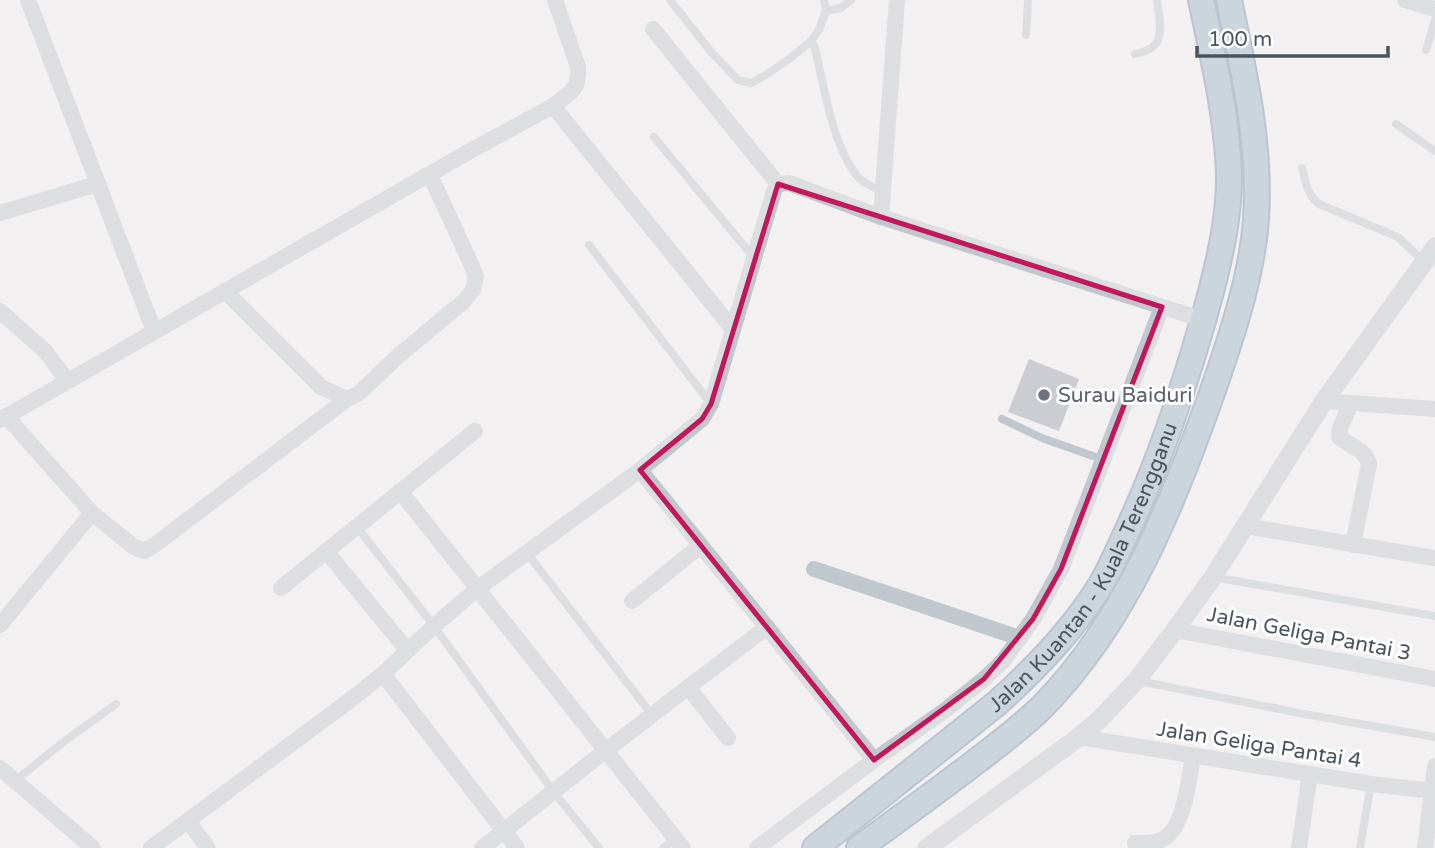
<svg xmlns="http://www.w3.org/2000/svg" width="1435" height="848" font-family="'Varela Round',sans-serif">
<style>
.building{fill:#cbcdd2}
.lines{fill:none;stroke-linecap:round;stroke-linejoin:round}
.trunk-casing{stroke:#7890a6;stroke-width:28}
.service{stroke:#c0c8cd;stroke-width:8}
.minor{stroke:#c0c8cd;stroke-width:16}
.tertiary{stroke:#c0c8cd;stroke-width:19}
.trunk{stroke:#a0b3c3;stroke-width:24}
.marked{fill:none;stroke:#c2185b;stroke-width:5;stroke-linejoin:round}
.worship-dot{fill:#6b7280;stroke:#fff;stroke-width:2.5}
.labels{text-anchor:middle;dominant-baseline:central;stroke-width:6;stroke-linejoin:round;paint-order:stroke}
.worship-label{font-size:21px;fill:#5b616d;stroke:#fff;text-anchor:start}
.street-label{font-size:21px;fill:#4a545c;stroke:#fff}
</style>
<rect width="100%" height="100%" fill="#f2f0f0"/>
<path class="building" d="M1029 359 1079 379 1059 431 1008 412Z"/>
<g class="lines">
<g class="trunk-casing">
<g id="trunk">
<path id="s1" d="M815 848 996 704C1033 671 1068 635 1095 594 1106 578 1114 560 1122 542 1140 504 1156 465 1170 425 1186 379 1200 334 1212 288 1221 252 1229 216 1229 178 1228 121 1213 56 1201 0"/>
<path d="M859 848C899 819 939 790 978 760 1000 743 1023 726 1043 706 1128 619 1172 505 1212 393 1231 338 1252 277 1256 219 1261 145 1244 72 1229 0"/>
</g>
</g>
<g class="service">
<path d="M670 0 712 53 738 80 751 83 766 75 793 56 811 41 819 30 826 11 824 0"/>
<path d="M826 11 841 8 851 0"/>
<path d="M1026 35 1028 0"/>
<path d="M811 41 815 48C823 83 834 152 859 178 865 184 875 188 883 192"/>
<path d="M1426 50 1435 20"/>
<path d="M1135 54C1168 48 1160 26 1157 0"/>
<path d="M1396 124 1435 151"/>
<path d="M654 137 754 258"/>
<path d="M1302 168C1306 182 1307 195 1319 204L1398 237 1423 261"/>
<path d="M589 245 711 404"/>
<path d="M1002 419 1042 438 1104 460"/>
<path d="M357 527 434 626 553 791 599 848"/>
<path d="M527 553 652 715"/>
<path d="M1213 577 1435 616"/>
<path d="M1139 681 1304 714 1435 737"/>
<path d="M15 781 66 740 116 704"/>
<path d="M663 848 676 839"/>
<path d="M1360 848 1371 784"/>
</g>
<g class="minor">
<path d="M28 0 154 331"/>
<path d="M1405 0 1435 9"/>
<path d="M653 29 778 184"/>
<path d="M553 106 732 328"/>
<path d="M0 213 97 184"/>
<path d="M881 217 897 0"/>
<path d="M225 291 321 387 347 399 358 394 397 357 463 302 473 290 476 277 472 266 430 175"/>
<path d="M0 311 45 351 67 380"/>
<path d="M1324 401 1435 409"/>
<path d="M1351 403 1340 428 1339 437C1350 446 1366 450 1369 464L1353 545"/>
<path d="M6 416 92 513 134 547 144 551 152 547 347 399"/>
<path d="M0 420 470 151 553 106 571 92 576 85 578 76V67L555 0"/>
<path d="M640 470 874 760"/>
<path d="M400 491 683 848"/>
<path d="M1245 526 1435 558"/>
<path d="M326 551 407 650"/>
<path d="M814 569 1020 638"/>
<path d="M281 588 475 431"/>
<path d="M632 601 700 546"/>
<path d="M0 625 92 513"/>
<path d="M1175 630 1435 679"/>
<path d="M383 674 517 848"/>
<path d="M688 687 728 738"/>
<path d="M1079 737 1371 784 1433 791"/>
<path d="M0 768 93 848"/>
<path d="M188 821 208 848"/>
<path d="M1135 843C1145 843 1155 844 1163 839 1185 827 1189 778 1193 756"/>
<path d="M151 848 349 701 383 674 434 626 477 589 640 470 702 419 711 404 774 191 778 184 789 183 881 217 1204 320"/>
<path d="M482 848 605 751 767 627"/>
<path d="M757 848 874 760 944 711 984 679 1003 661 1033 619 1061 569 1162 307"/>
<path d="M1299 848 1310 774"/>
<path d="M1425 848 1435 766"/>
</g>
<path class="tertiary" d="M927 848 1079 737 1100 719 1136 681 1175 630 1213 577 1324 401 1435 247"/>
<use href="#trunk" class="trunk"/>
</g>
<path d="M0 0H1435V848H0ZM778 184 1162 307 1061 569 1033 619 984 679 874 760 640 470 702 419 711 404Z" fill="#f2f0f0" fill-opacity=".55" fill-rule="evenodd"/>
<path class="marked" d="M778 184 1162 307 1061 569 1033 619 984 679 874 760 640 470 702 419 711 404Z"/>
<circle class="worship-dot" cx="1044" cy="395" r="7"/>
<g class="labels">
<g class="worship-label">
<text x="1058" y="395">Surau Baiduri</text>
</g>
<g class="street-label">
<text stroke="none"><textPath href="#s1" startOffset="396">Jalan Kuantan - Kuala Terengganu</textPath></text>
<text transform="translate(1309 634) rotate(11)">Jalan Geliga Pantai 3</text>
<text transform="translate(1259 745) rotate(9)">Jalan Geliga Pantai 4</text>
</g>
</g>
<path d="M1197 46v10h191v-10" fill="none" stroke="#4a545c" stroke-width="3.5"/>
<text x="1208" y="46" font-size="21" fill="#4a545c" stroke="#ffffff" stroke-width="5" paint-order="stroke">100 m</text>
</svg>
